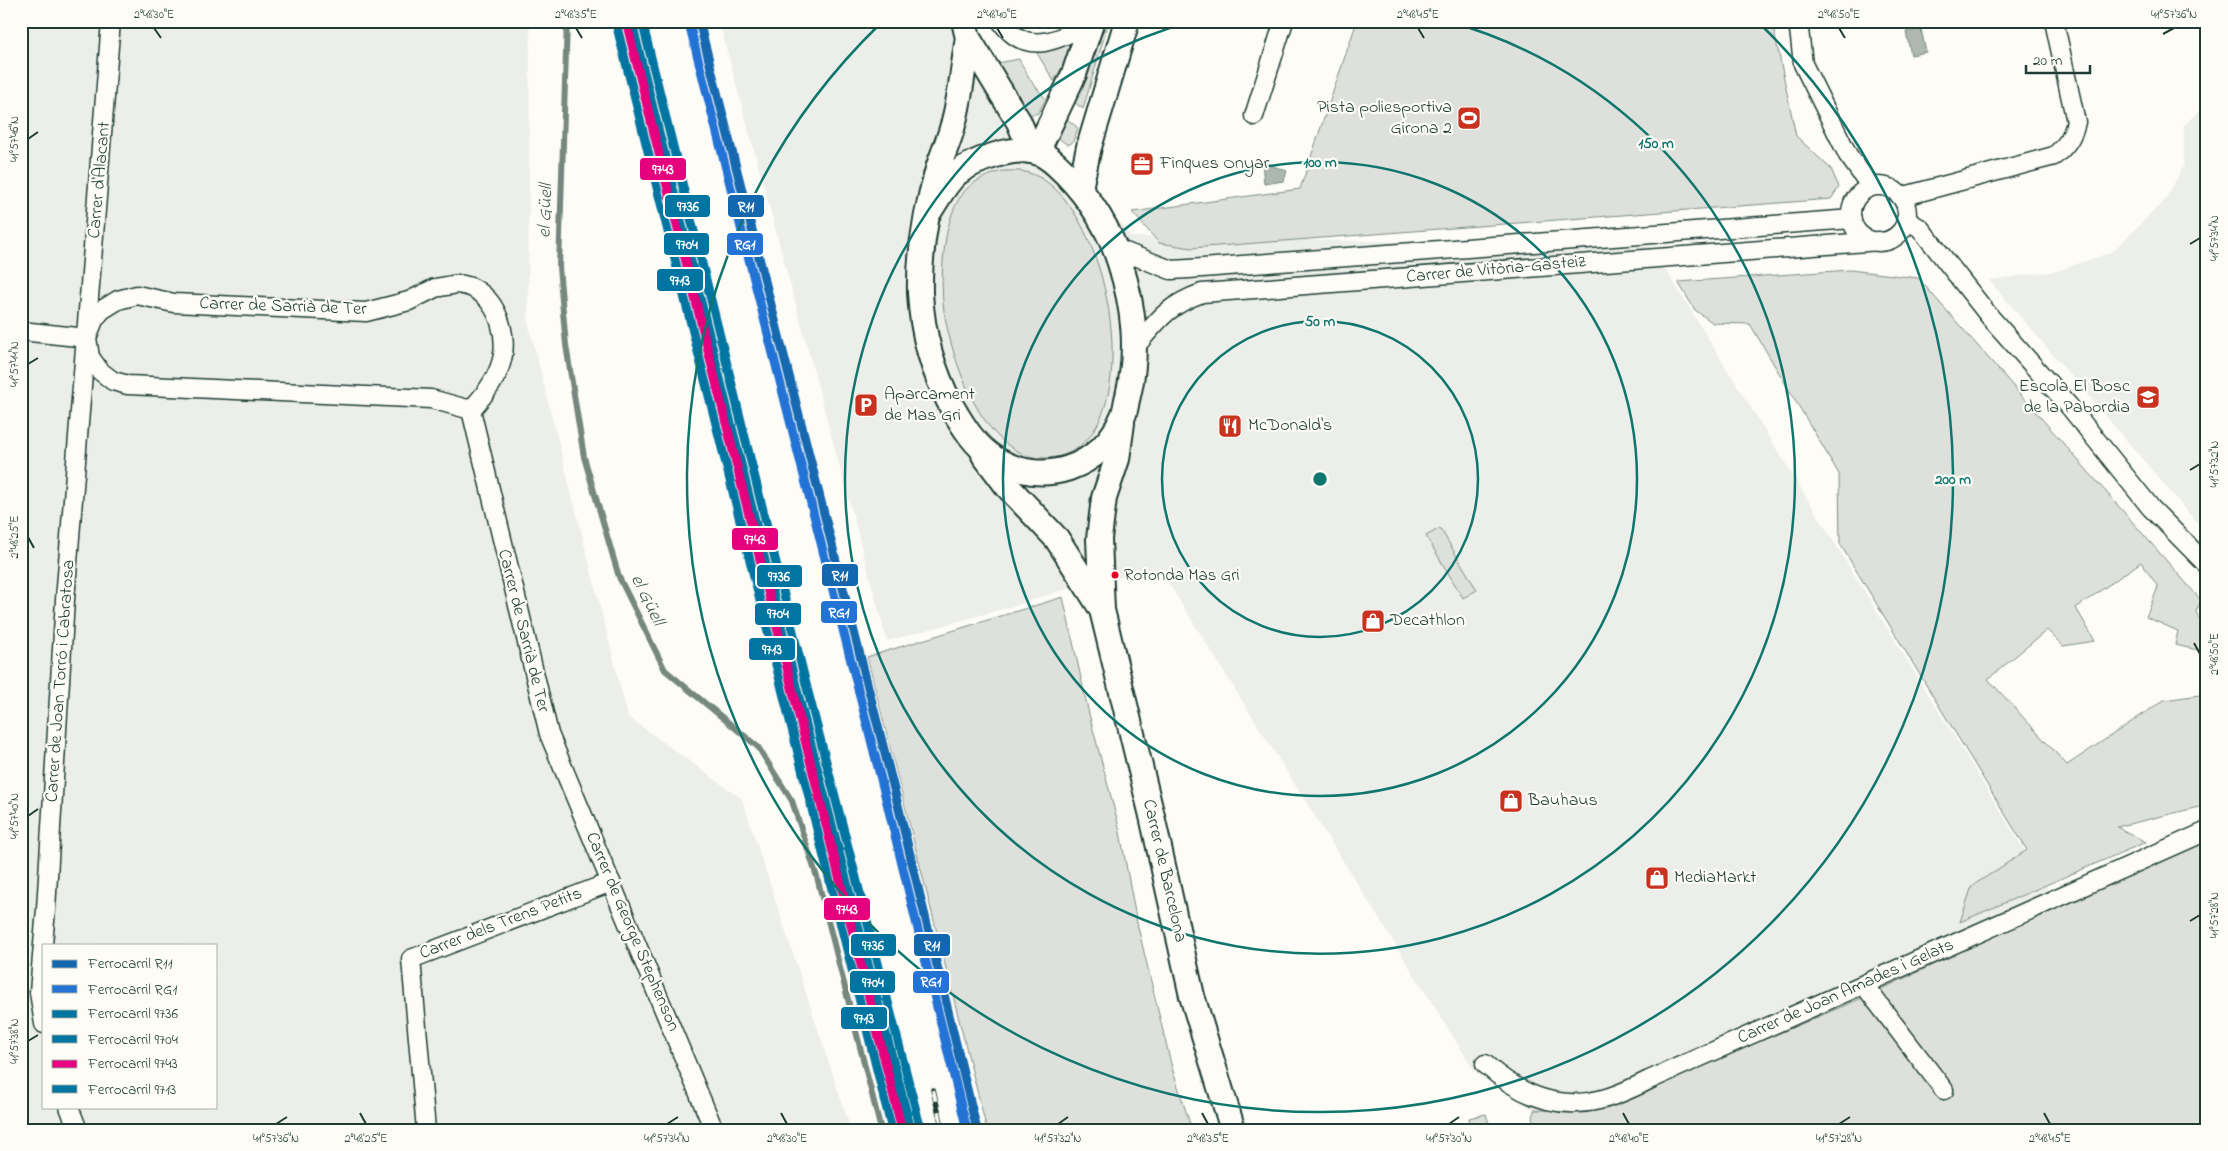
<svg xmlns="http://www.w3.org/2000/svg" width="2228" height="1151" font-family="'Indie Flower',sans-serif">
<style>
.built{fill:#eceee9;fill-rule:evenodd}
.green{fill:#dde0db;stroke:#7e8e88}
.water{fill:#aeb8b1;stroke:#75877f}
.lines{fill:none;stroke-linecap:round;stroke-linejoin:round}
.stream{stroke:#75877f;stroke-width:6}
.street-casing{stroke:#1f3d34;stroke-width:21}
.secondary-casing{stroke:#1f3d34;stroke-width:28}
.street{stroke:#fdfcf7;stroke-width:18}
.secondary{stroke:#fdfcf7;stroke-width:24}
.rail-casing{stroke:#1f3d34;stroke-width:5.5}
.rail{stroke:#fdfcf7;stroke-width:4;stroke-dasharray:11;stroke-linecap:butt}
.rail-1-casing{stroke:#fdfcf7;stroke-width:12}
.rail-2-casing{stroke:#fdfcf7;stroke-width:12}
.rail-3-casing{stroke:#fdfcf7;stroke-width:12}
.rail-4-casing{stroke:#fdfcf7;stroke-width:12}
.rail-5-casing{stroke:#fdfcf7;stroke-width:12}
.rail-6-casing{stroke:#fdfcf7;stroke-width:12}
.rail-1{stroke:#1267af;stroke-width:9}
.rail-2{stroke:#2373d5;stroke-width:9}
.rail-3{stroke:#0075a1;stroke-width:9}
.rail-4{stroke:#0075a1;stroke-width:9}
.rail-5{stroke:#e5007d;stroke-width:9}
.rail-6{stroke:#0075a1;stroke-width:9}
.ticks{fill:none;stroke:#1f3d34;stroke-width:2}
.ring{fill:none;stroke:#0f766e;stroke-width:2.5}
.bus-dot{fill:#e4002b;stroke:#fdfcf7;stroke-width:2}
.labels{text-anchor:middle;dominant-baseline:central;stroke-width:4.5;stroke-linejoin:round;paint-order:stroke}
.bus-label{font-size:17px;fill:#1f3d34;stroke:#fdfcf7;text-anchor:start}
.poi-label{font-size:18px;fill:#1f3d34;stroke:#fdfcf7;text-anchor:start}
.street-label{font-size:18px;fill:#1f3d34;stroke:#fdfcf7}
.water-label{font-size:19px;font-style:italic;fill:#435c53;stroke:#fdfcf7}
.centre{fill:#0f766e;stroke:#fdfcf7;stroke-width:2.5}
.ring-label{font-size:15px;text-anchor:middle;font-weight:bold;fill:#0f766e;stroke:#fdfcf7;stroke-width:4.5;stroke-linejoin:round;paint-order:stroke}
.line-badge{stroke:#fdfcf7;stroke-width:2}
.badge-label{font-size:14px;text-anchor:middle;font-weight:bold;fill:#fff}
.neatline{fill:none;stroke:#1f3d34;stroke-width:2}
.ticks-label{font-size:12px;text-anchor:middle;fill:#1f3d34}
</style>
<rect width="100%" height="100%" fill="#fdfcf7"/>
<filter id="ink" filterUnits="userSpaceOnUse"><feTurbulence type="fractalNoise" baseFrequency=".02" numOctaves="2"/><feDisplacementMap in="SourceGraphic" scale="10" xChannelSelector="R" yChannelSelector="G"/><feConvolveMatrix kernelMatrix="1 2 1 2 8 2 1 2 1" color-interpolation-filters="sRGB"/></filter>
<g filter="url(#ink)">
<g class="built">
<path d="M21 21H530L528 322 628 717 742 799 851 1130H21ZM44 945H216V1107H44Z"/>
<path d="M719 21H963L969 46 1132 237 1651 246 2059 906 1860 999 1596 1111 1534 1110 1476 1073 1161 571 1091 581 1014 606 887 641Z"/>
<path d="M2207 104V514L2198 524 1989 280 2057 271 2112 252 2166 199 2184 165V125Z"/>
</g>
<g class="green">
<path d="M1104 21H1109L1083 109 1074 102 1087 78Z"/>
<path d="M1357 21H1772L1796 136 1831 169 1839 187 1831 199 1192 248 1159 243 1132 212 1300 189Z"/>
<path d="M1065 44 1069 46 1065 62 1054 81 1035 50 1045 51Z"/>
<path d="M1019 59 1031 81 1046 99 1038 113 1031 115 1017 99 998 63Z"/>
<path d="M1066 118 1078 128 1073 142 1068 145 1058 138 1057 133Z"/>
<path d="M1002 171C1011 171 1020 170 1029 173 1113 197 1157 456 1045 458 985 459 954 365 945 317 939 286 942 222 961 196 971 181 986 176 1002 171Z"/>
<path d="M1850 270 1918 278 2201 600 2196 612 2207 636V652L2175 645 2178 631 2146 617 2158 587 2141 562 2076 608 2095 641 2063 646 2047 630 1988 679 2067 765 2164 700 2207 694V805L2117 827 2146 842 1960 922 1972 886 2027 850 1840 544 1839 474 1750 324 1713 323 1695 310 1678 282Z"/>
<path d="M1440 528 1477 590 1463 598 1426 536Z"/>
<path d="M1063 597 1089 714 1119 827 1137 923 1156 1002 1172 1068 1192 1130H987L867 657Z"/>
<path d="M2207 842V1130H1532L1534 1110 1596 1111 1860 999 2059 906Z"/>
<path d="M1486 1114 1491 1130H1471L1469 1118Z"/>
</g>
<g class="water">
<path d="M1921 29 1926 52 1911 55 1906 32Z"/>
<path d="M1262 162 1287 171 1284 181 1264 184Z"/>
</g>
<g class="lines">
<path class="stream" d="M567 21 559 267 566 345 584 457 619 577 665 670 758 747 792 801 817 877 881 1130"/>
<g class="street-casing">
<g id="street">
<path d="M1001 21C1026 58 1061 40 1091 21"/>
<path d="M1798 21 1803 64 1848 155 1871 187"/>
<path d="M1254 116 1284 21"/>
<circle cx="1879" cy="214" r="28"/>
<path d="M1901 197 2054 156C2066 146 2072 138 2076 122L2054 21"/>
<path d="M1906 220 1920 228 1990 317 2069 406 2151 508 2207 565"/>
<path d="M1115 248 1171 270 1189 269 1852 219"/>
<path d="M458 284C463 285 469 286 473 288 501 303 510 342 499 369 493 385 482 397 471 410L431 399 128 385 113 381 100 371 90 357 87 338 94 320 102 310 118 300 137 295 174 303 366 312 409 301 435 288Z"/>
<path d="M21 331 87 338"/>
<path d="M1135 347C1158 320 1168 305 1202 293L1879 241"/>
<path d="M471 410 549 734 714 1130"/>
<path d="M1864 985 1944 1090"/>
<path d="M44 1024 39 992 46 909 65 600 111 21"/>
<path d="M1485 1064C1516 1092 1555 1111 1599 1100 1616 1096 1633 1088 1649 1080L2207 831"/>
<path d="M69 1107 78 1130"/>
<path d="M426 1130 411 959 611 882"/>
</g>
</g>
<g class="secondary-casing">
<g id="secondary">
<path d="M964 21 968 38 1019 122 1031 151"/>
<path d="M1037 152 1074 74 1092 21"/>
<path d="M1080 188 1089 147 1127 21"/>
<path d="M929 212C937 200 945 184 956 174 973 160 1018 144 1039 153 1050 157 1059 167 1067 175 1092 201 1109 228 1120 263 1134 308 1139 350 1128 396 1126 402 1126 410 1123 416 1102 468 1042 489 994 458 975 446 963 426 952 407 933 372 922 332 920 293 919 253 927 207 938 169 942 155 949 141 953 125 961 97 963 67 968 38"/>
<path d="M1122 423 1117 459 1104 498 1099 539 1102 610 1152 816 1192 996 1233 1130"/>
<path d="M984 455 1008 487 1057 539 1101 608"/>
</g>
</g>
<use href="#street" class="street"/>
<use href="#secondary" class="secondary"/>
<g class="rail-casing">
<path id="rail" d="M933 1090 943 1130"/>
</g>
<use href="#rail" class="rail"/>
<g class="rail-1-casing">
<path id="rail-1" d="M699 21 897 801 977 1130"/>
</g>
<g class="rail-2-casing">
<path id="rail-2" d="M689 23 887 803 967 1130"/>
</g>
<g class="rail-3-casing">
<path id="rail-3" d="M642 21 806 684 921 1130"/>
</g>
<g class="rail-4-casing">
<path id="rail-4" d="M632 23 796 686 911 1130"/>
</g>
<g class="rail-5-casing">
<path id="rail-5" d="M626 21 902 1130"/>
</g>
<g class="rail-6-casing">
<path id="rail-6" d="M616 23 892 1130"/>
</g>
<use href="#rail-1" class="rail-1"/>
<use href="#rail-2" class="rail-2"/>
<use href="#rail-3" class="rail-3"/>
<use href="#rail-4" class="rail-4"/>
<use href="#rail-5" class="rail-5"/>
<use href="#rail-6" class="rail-6"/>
</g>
</g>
<path class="ticks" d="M154 28 161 38M576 28 582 38M997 28 1003 38M1418 28 1424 38M1839 28 1845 38M2163 34 2174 28M28 139 38 132M2190 244 2200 238M28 364 38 358M2190 470 2200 464M28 537 34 548M2194 643 2200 654M28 816 38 809M2190 921 2200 915M28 1041 38 1035M360 1113 366 1124M781 1113 787 1124M1202 1113 1208 1124M1623 1113 1629 1124M2044 1113 2050 1124M276 1124 287 1117M667 1124 678 1117M1058 1124 1068 1117M1449 1124 1459 1117M1839 1124 1850 1117"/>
<g class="ring">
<circle cx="1320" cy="479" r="158"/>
<circle cx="1320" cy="479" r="317"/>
<path d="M1447 21A475 475 0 1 1 1193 21"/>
<path d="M1760 24A633 633 0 1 1 880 24"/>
</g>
<defs>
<g id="stadium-square" transform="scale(1.25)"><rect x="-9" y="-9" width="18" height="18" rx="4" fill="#c8321e" stroke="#fdfcf7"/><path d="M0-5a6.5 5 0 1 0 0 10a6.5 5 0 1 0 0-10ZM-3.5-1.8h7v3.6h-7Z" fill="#fff"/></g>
<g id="office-square" transform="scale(1.25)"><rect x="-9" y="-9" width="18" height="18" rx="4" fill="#c8321e" stroke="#fdfcf7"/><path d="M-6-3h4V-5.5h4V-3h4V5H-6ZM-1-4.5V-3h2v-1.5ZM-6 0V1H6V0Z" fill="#fff"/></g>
<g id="school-square" transform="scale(1.25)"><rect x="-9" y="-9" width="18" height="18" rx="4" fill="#c8321e" stroke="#fdfcf7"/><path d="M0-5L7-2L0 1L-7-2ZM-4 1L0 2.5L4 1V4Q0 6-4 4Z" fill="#fff"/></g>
<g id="parking-square" transform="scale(1.25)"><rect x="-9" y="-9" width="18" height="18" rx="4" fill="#c8321e" stroke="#fdfcf7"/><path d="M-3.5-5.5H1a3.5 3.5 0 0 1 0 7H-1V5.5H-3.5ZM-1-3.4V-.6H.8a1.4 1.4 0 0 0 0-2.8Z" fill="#fff"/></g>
<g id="restaurant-square" transform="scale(1.25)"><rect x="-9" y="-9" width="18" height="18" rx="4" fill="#c8321e" stroke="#fdfcf7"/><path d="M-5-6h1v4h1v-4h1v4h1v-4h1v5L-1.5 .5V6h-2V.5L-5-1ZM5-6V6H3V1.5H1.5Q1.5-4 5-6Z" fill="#fff"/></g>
<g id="shop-square" transform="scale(1.25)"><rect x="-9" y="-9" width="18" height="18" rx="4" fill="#c8321e" stroke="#fdfcf7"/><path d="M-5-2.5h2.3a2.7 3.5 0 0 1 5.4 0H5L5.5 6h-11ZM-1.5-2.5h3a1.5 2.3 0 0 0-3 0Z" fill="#fff"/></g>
</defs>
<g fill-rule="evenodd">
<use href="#stadium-square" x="1469" y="118"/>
<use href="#office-square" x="1142" y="164"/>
<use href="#school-square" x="2148" y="397"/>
<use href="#parking-square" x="866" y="405"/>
<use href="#restaurant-square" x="1230" y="426"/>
<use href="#shop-square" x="1373" y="621"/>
<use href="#shop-square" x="1511" y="801"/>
<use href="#shop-square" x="1657" y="878"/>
</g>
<circle class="bus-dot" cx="1115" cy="575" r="4.5"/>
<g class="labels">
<g class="bus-label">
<text x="1124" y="575">Rotonda Mas Gri</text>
</g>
<g class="poi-label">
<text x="1452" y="108" text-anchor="end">Pista poliesportiva<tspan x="1452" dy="21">Girona 2</tspan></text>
<text x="1160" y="164">Finques Onyar</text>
<text x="2130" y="387" text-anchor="end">Escola El Bosc<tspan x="2130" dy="21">de la Pabordia</tspan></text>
<text x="884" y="395">Aparcament<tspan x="884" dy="21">de Mas Gri</tspan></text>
<text x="1248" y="426">McDonald's</text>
<text x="1390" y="621">Decathlon</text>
<text x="1528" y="801">Bauhaus</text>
<text x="1674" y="878">MediaMarkt</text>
</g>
<g class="street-label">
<text transform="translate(100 180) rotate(-85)">Carrer d'Alacant</text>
<text transform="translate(1496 270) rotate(-5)">Carrer de Vitòria-Gasteiz</text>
<text transform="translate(283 307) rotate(2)">Carrer de Sarrià de Ter</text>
<text transform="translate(523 631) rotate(76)">Carrer de Sarrià de Ter</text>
<text transform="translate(61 681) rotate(-86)">Carrer de Joan Torró i Cabratosa</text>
<text transform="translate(1164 871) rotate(77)">Carrer de Barcelona</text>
<text transform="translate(501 924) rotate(-21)">Carrer dels Trens Petits</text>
<text transform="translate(632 932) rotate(67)">Carrer de George Stephenson</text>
<text transform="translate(1846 992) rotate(-24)">Carrer de Joan Amades i Gelats</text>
</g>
<g class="water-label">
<text transform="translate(546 211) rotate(-88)">el Güell</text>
<text transform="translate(647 600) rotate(64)">el Güell</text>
</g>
</g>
<circle cx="1320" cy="479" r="8" class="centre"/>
<g class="ring-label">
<text x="1656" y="148">150 m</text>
<text x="1320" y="167">100 m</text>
<text x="1320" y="326">50 m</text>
<text x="1953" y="484">200 m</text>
</g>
<g class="line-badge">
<rect x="639" y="157" width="48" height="24" rx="5" fill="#e5007d"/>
<rect x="727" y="194" width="38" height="24" rx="5" fill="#1267af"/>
<rect x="664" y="194" width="47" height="24" rx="5" fill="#0075a1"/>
<rect x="726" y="232" width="38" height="24" rx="5" fill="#2373d5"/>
<rect x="663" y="232" width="47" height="24" rx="5" fill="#0075a1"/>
<rect x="656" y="268" width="48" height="24" rx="5" fill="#0075a1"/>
<rect x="731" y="527" width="48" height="24" rx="5" fill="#e5007d"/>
<rect x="821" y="563" width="38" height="24" rx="5" fill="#1267af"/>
<rect x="756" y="564" width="47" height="24" rx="5" fill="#0075a1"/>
<rect x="820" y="600" width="38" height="24" rx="5" fill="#2373d5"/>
<rect x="754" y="602" width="48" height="24" rx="5" fill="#0075a1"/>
<rect x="748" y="637" width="48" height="24" rx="5" fill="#0075a1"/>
<rect x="823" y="897" width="48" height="24" rx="5" fill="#e5007d"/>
<rect x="913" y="933" width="38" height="24" rx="5" fill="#1267af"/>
<rect x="850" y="933" width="47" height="24" rx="5" fill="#0075a1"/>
<rect x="912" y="970" width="38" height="24" rx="5" fill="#2373d5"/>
<rect x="849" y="970" width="47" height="24" rx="5" fill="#0075a1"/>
<rect x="840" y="1006" width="48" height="24" rx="5" fill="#0075a1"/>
</g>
<g class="badge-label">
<text x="663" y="174">9743</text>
<text x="746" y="211">R11</text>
<text x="688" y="211">9736</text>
<text x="745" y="249">RG1</text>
<text x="687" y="249">9704</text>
<text x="680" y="285">9713</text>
<text x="755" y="544">9743</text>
<text x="840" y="580">R11</text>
<text x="779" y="581">9736</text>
<text x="839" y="617">RG1</text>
<text x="778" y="618">9704</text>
<text x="772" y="654">9713</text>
<text x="847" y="914">9743</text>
<text x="932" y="950">R11</text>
<text x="873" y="950">9736</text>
<text x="931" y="986">RG1</text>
<text x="873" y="987">9704</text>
<text x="864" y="1023">9713</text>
</g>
<rect width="2228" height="1151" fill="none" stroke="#fdfcf7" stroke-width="55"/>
<rect x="42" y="944" width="175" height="165" fill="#fdfcf7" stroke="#a4b0a9"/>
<rect x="52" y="960" width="25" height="8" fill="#1267af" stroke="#a4b0a9"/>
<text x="88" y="968" font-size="15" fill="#1f3d34">Ferrocarril R11</text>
<rect x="52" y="985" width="25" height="8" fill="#2373d5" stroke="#a4b0a9"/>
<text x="88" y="994" font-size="15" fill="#1f3d34">Ferrocarril RG1</text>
<rect x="52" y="1010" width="25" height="8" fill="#0075a1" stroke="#a4b0a9"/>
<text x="88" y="1018" font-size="15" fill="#1f3d34">Ferrocarril 9736</text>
<rect x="52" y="1035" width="25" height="8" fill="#0075a1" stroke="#a4b0a9"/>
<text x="88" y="1044" font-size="15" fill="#1f3d34">Ferrocarril 9704</text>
<rect x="52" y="1060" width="25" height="8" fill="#e5007d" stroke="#a4b0a9"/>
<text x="88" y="1068" font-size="15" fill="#1f3d34">Ferrocarril 9743</text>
<rect x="52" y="1085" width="25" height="8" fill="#0075a1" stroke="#a4b0a9"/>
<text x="88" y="1094" font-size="15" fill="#1f3d34">Ferrocarril 9713</text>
<path d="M2026 65v8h64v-8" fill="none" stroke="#1f3d34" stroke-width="2.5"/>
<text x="2033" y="65" font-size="15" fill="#1f3d34" stroke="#fdfcf7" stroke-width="4" paint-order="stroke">20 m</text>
<rect x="28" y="28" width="2172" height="1096" class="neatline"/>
<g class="ticks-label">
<text x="154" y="18">2°48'30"E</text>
<text x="576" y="18">2°48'35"E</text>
<text x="997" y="18">2°48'40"E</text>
<text x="1418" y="18">2°48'45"E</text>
<text x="1839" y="18">2°48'50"E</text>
<text x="2174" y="18">41°57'36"N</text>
<text transform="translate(14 139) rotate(-90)" y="4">41°57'46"N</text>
<text transform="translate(2214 238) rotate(-90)" y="4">41°57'34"N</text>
<text transform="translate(14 364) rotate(-90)" y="4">41°57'44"N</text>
<text transform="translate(2214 464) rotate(-90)" y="4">41°57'32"N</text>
<text transform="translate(14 537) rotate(-90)" y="4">2°48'25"E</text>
<text transform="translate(2214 654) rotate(-90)" y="4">2°48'50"E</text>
<text transform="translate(14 816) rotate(-90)" y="4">41°57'40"N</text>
<text transform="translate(2214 915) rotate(-90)" y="4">41°57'28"N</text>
<text transform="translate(14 1041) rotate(-90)" y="4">41°57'38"N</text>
<text x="276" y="1142">41°57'36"N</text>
<text x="366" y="1142">2°48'25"E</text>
<text x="667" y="1142">41°57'34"N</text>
<text x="787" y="1142">2°48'30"E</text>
<text x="1058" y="1142">41°57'32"N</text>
<text x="1208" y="1142">2°48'35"E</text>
<text x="1449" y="1142">41°57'30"N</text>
<text x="1629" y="1142">2°48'40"E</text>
<text x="1839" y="1142">41°57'28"N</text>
<text x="2050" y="1142">2°48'45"E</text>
</g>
</svg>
